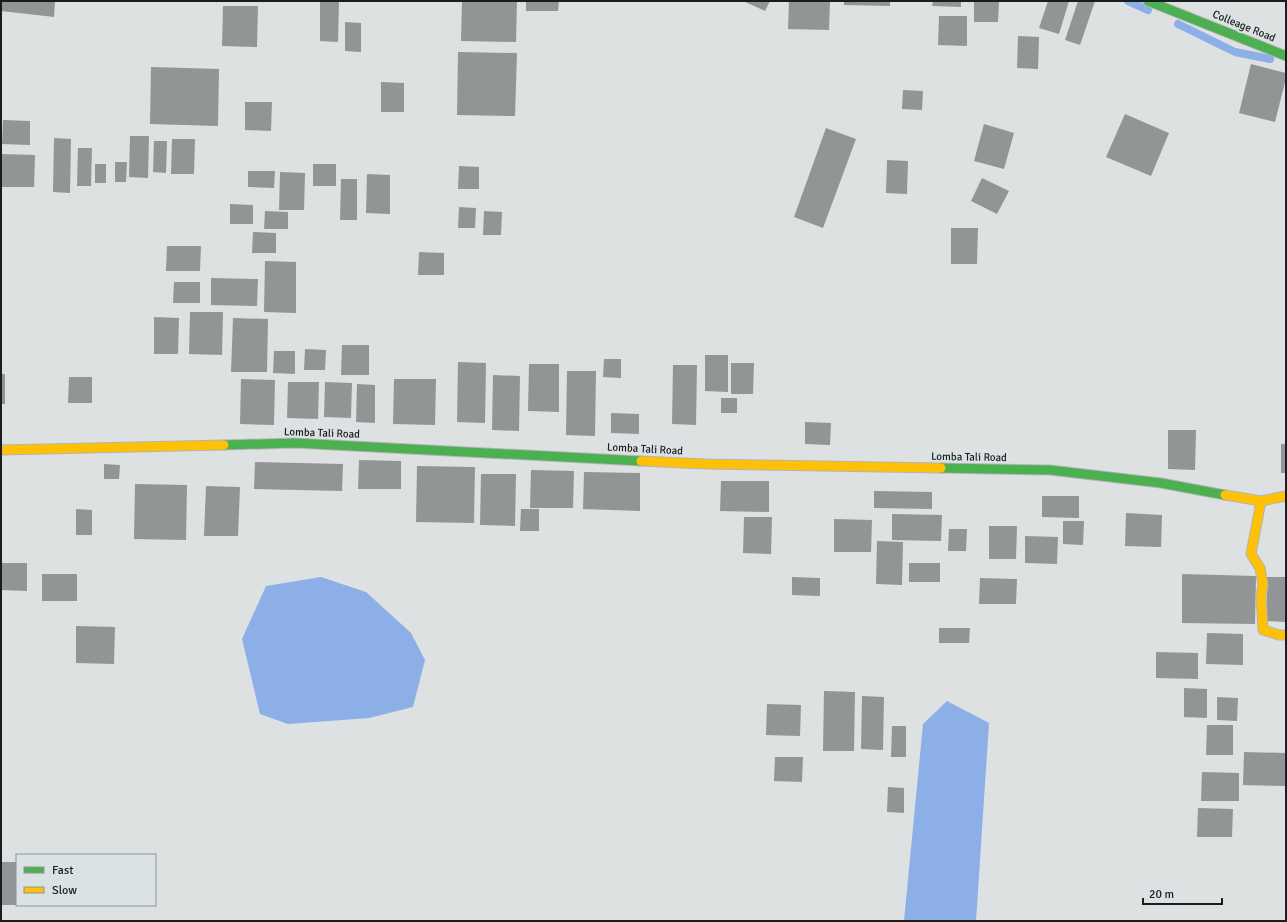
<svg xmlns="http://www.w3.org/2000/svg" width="1287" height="922" font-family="Signika,sans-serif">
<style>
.water{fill:#8dafe8}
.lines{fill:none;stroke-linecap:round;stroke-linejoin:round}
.stream{stroke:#8dafe8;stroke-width:8}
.building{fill:#929596}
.fast-casing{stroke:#b2b5b5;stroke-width:11}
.slow-casing{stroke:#b2b5b5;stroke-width:11}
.fast{stroke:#4caf50;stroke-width:9}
.slow{stroke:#ffc107;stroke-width:9}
.labels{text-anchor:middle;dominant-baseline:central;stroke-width:4;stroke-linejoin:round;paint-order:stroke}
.street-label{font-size:11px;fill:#1a1d1e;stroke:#dbe2e4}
</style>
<rect width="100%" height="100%" fill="#dde1e2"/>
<g class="water">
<path d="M321 577 366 592 411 633 425 660 413 707 369 718 288 724 260 714 242 639 266 586Z"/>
<path d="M947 701 989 723 976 921H904L923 724Z"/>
</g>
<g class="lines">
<g class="stream">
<path d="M1128 1 1148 10"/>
<path d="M1178 24 1235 52 1270 59"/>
</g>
</g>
<g class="building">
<path d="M1 1H55L54 17 1 11Z"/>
<path d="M320 1H339L338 42 320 41Z"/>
<path d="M462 1H517L516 42 461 41Z"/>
<path d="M526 1H559L558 11H526Z"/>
<path d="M743 1H770L765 11Z"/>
<path d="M789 1H830L829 30 788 29Z"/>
<path d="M844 1H890V6L844 5Z"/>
<path d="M933 1H961V7L932 6Z"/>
<path d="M974 1H999L998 22H974Z"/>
<path d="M1048 1H1069L1059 34 1039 28Z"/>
<path d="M1078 1H1095L1080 45 1065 40Z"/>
<path d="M223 6H258L257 47 222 46Z"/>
<path d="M939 16H967V46L938 45Z"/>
<path d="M345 22 361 23V52L345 51Z"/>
<path d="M1018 36 1039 37 1038 69 1017 68Z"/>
<path d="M458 52 517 53 515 116 457 115Z"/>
<path d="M1251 64 1286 73V78L1275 122 1239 113Z"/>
<path d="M151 67 219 69 218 126 150 124Z"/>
<path d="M381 82 404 83V112H381Z"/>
<path d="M903 90 923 91 922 110 902 109Z"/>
<path d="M245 102H272L271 131 245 130Z"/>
<path d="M1125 114 1169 133 1151 176 1106 157Z"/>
<path d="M3 120 30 121V145L2 144Z"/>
<path d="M984 124 1014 133 1004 169 974 161Z"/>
<path d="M826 128 856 139 823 228 794 217Z"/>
<path d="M130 136H149L148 178 129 177Z"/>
<path d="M54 138 71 139 70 193 53 192Z"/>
<path d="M172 139H195L194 174H171Z"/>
<path d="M154 141H167L166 173 153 172Z"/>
<path d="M78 148H92L91 186H77Z"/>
<path d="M1 154 35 155 34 187H1Z"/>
<path d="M887 160 908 161 907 194 886 193Z"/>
<path d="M115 162H127L126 182H115Z"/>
<rect x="95" y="164" width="11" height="19"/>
<rect x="313" y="164" width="23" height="22"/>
<path d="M459 166 479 167V189H458Z"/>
<path d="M248 171H275L274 188 248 187Z"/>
<path d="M280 172 305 173 304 210H279Z"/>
<path d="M367 174 390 175V214L366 213Z"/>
<path d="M982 178 1009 191 997 214 971 201Z"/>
<path d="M341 179H357V220H340Z"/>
<path d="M230 204 253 205V224H230Z"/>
<path d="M459 207 476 208 475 228H458Z"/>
<path d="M265 211 288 212V229H264Z"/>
<path d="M484 211 502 212 501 235H483Z"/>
<path d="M951 228H978L977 264H951Z"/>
<path d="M253 232 276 233V253H252Z"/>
<path d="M167 246H201L200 271H166Z"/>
<path d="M419 252 444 253V275H418Z"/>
<path d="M265 261 296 262V313L264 312Z"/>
<path d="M211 278 258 279 257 306 211 305Z"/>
<path d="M174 282H200V303H173Z"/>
<path d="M190 312H223L222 355 189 354Z"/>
<path d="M154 317 179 318 178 354H154Z"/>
<path d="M233 318 268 319 267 372H231Z"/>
<path d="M342 345H369V375H341Z"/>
<path d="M305 349 326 350 325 370H304Z"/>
<path d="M274 351H295V374L273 373Z"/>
<path d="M705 355H728V392L705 391Z"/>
<path d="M604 359H621V378L603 377Z"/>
<path d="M458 362 486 363 485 423 457 422Z"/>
<path d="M731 363H754L753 394H731Z"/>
<path d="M529 364H559V412L528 411Z"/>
<path d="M673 365H697L696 425 672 424Z"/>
<path d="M567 371H596L595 436 566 435Z"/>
<rect x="1" y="374" width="4" height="30"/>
<path d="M493 375 520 376 519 431 492 430Z"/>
<path d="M69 377H92V403H68Z"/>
<path d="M241 379 275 380 274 425 240 424Z"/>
<path d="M394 379H436L435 425 393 424Z"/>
<path d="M288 382H319L318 419 287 418Z"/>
<path d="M325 382 352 383 351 418 324 417Z"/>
<path d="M357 384 375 385V423L356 422Z"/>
<rect x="721" y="398" width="16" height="15"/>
<path d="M611 413 639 414V434L611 433Z"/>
<path d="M805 422 831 423 830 445 805 444Z"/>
<path d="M1168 430H1196L1195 470 1168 469Z"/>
<rect x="1281" y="444" width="5" height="29"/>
<path d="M359 460 401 461V489H358Z"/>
<path d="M255 462 343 464 342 491 254 489Z"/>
<path d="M104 464 120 465 119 479H104Z"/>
<path d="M417 466 475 467 474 523 416 522Z"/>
<path d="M531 470 574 471 573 508H530Z"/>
<path d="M584 472 640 473V511L583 509Z"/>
<path d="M481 474H516L515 526 480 525Z"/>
<path d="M721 481H769V512L720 511Z"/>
<path d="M135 484 187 485 186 540 134 539Z"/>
<path d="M206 486 240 487 238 536H204Z"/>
<path d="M874 491 932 492V509L874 508Z"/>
<path d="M1042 496H1079V518L1042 517Z"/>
<path d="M76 509 92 510V535H76Z"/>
<path d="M521 509H539V531H520Z"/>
<path d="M1126 513 1162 515 1161 547 1125 546Z"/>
<path d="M892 514 942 515 941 541 892 540Z"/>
<path d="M744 517H772L771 554 743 553Z"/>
<path d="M834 519 872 520 871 552H834Z"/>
<path d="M1063 521H1084L1083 545 1063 544Z"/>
<path d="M989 526H1017L1016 559H989Z"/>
<path d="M949 529H967L966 551H948Z"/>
<path d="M1025 536 1058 537 1057 564 1025 563Z"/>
<path d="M877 541 903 542 902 585 876 584Z"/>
<path d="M1 563H27V591L1 590Z"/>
<rect x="909" y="563" width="31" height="19"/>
<rect x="42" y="574" width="35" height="27"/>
<path d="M1182 574 1256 576 1255 624 1182 623Z"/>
<path d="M792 577 820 578V596L792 595Z"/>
<path d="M1267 577H1286V622L1267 621Z"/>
<path d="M980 578 1017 579 1016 604H979Z"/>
<path d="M76 626 115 627 114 664 76 663Z"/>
<path d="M939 628H970L969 643H939Z"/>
<path d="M1207 633 1243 634V665L1206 664Z"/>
<path d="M1156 652 1198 653V679L1156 678Z"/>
<path d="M1184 688 1207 689V718L1184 717Z"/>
<path d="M824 691 855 692 854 751H823Z"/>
<path d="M862 696 884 697 883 750 861 749Z"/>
<path d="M1217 697 1238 698 1237 721 1217 720Z"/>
<path d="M767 704 801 705 800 736 766 735Z"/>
<path d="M1207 725H1233V755H1206Z"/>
<path d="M892 726H906V757H891Z"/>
<path d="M1244 752 1286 753V786L1243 785Z"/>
<path d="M775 757H803L802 782 774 781Z"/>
<path d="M1202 772 1239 773V801H1201Z"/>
<path d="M888 787 904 788V813L887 812Z"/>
<path d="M1198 808 1233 809 1232 837H1197Z"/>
<rect x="1" y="862" width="16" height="43"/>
</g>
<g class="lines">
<g class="fast-casing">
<g id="fast">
<path d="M1148 1 1286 56"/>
<path d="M224 445 295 443 641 461"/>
<path d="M941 468 1050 470 1161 483 1225 495"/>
</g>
</g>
<g class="slow-casing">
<g id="slow">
<path d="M1 450 224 445"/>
<path d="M641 461 706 464 941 468"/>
<path d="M1225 495 1261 501 1286 496"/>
<path d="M1261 501 1251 554 1260 568 1263 585 1261 596 1263 630 1279 635H1286"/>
</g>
</g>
<use href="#fast" class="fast"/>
<use href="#slow" class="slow"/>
</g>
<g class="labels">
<g class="street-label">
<text transform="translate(1244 26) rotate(22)">Colleage Road</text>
<text transform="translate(322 433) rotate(2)">Lomba Tali Road</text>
<text transform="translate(645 449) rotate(3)">Lomba Tali Road</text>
<text transform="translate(969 457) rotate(1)">Lomba Tali Road</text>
</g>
</g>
<rect width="1287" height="922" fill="none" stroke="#1a1d1e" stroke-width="4"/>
<rect x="16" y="854" width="140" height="52" fill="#dbe2e4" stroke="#8e9395"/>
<rect x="24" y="867" width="20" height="6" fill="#4caf50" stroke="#8e9395"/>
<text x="52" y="874" font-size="12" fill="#1a1d1e">Fast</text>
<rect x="24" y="887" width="20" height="6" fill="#ffc107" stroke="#8e9395"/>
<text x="52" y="894" font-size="12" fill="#1a1d1e">Slow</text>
<path d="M1143 898v6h79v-6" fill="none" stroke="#1a1d1e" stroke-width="2"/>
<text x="1149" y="898" font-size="12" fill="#1a1d1e" stroke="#dbe2e4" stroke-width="3" paint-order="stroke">20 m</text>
</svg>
